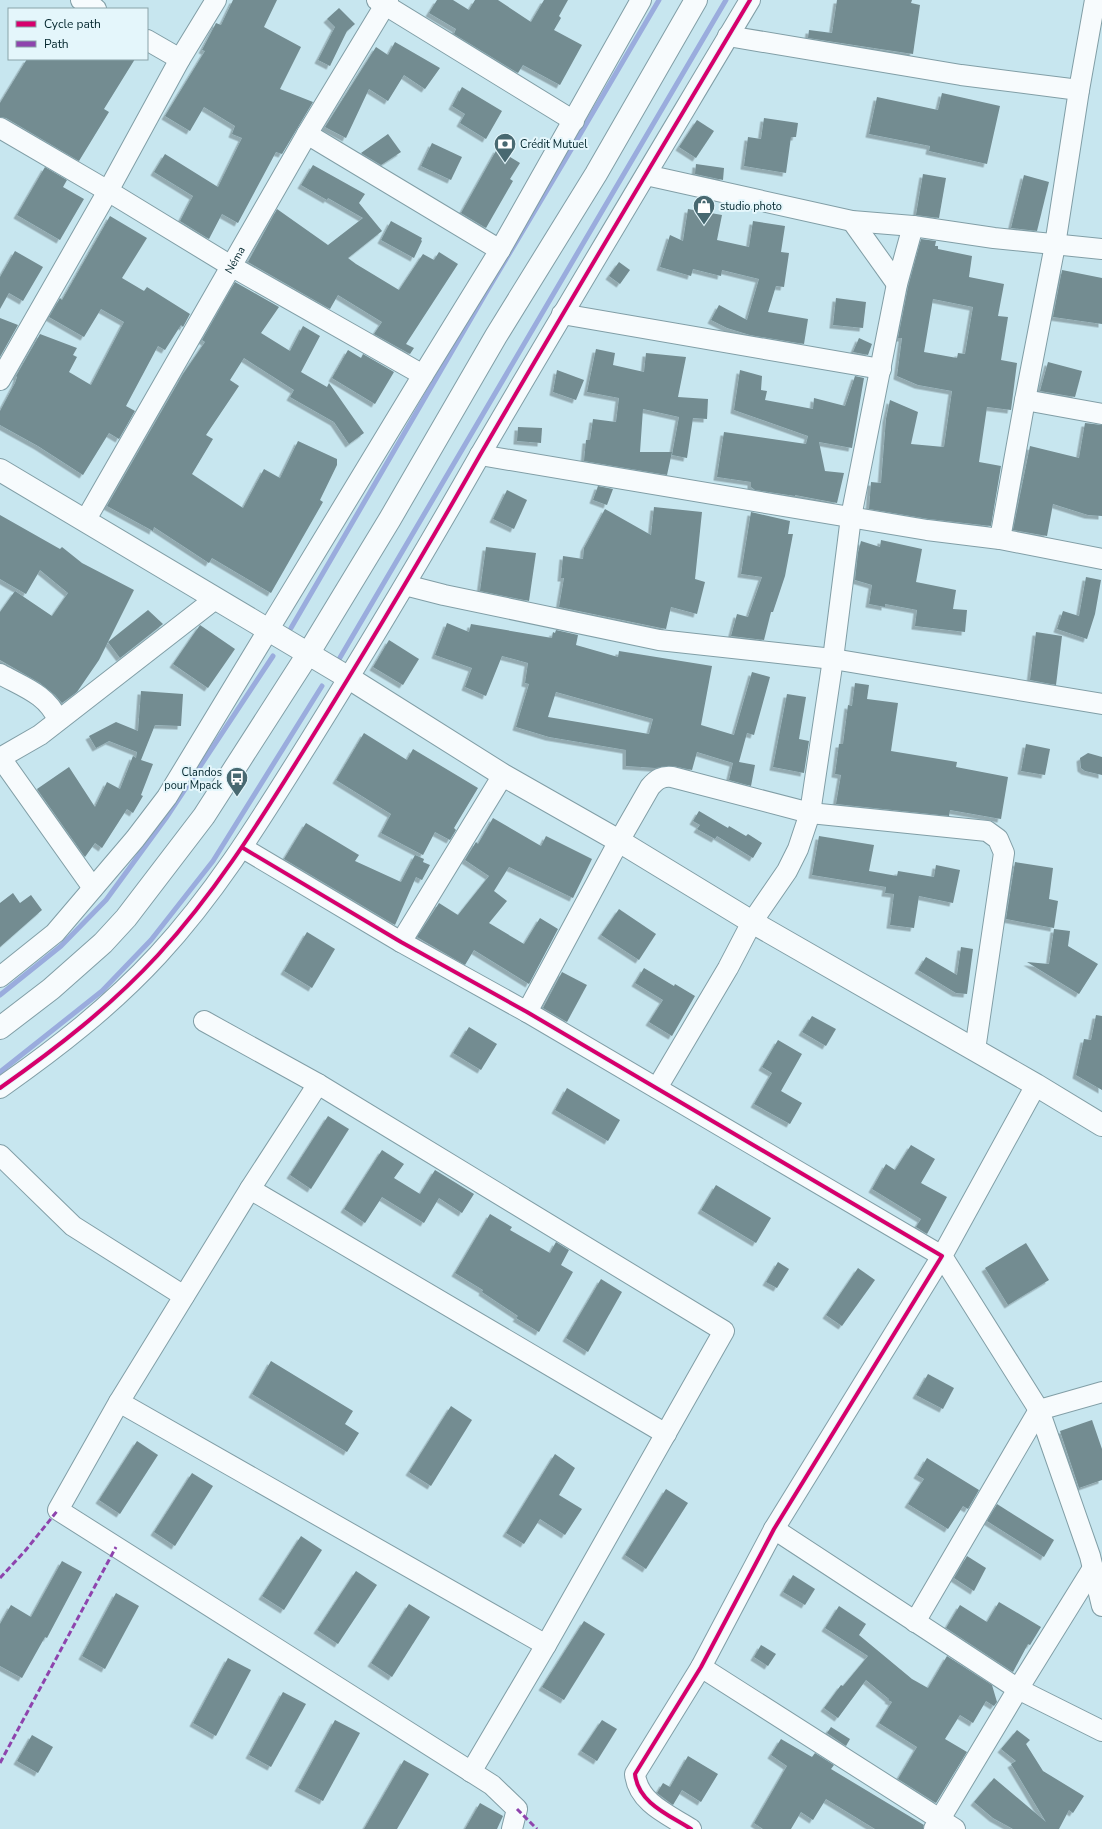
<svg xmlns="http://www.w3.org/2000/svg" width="1102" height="1829" font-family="'Nunito Sans',sans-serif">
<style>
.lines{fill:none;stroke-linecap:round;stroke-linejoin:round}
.stream{stroke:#9aacdd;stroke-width:5}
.building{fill:#738c91;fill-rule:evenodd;filter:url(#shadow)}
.minor-casing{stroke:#819ea6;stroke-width:22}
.major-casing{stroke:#819ea6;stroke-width:24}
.highway-casing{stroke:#819ea6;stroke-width:24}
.minor{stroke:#f7fbfd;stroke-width:20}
.major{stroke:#f7fbfd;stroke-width:22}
.highway{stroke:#f7fbfd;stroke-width:22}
.quiet{stroke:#8e44ad;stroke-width:3;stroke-dasharray:6 3;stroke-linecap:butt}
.cycleway-casing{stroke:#e4f6fb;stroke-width:6}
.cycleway{stroke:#d6006c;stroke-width:4}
.labels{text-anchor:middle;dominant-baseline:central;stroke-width:4;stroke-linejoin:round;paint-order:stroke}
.poi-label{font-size:11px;fill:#03262d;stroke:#e4f6fb;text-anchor:start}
.street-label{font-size:11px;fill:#03262d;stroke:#e4f6fb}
</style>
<defs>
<filter id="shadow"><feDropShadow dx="-3.5" dy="3.5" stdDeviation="0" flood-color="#0004"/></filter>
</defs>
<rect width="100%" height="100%" fill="#c7e6ef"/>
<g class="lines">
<g class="stream">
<path d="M291 628 487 291 565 160 659 0"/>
<path d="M338 661 726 0"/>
<path d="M0 995 61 946 106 900 166 818 273 656"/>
<path d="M0 1072 102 991 151 940 213 861 322 686"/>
</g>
</g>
<g class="building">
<path d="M233 0H277L264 27 301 47 280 89 313 102 282 154 276 152 238 223 222 214 209 239 180 221 193 196 154 172 165 154 218 187 242 138 232 134 235 126 204 107 190 131 165 116 205 51 202 50 216 23 221 25Z"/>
<path d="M437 0H453L469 10 475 0H498L531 22 544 0H568L559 16 561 18 554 30 582 45 560 85 523 65 518 73 454 34 456 29 429 13Z"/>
<path d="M837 0H912L911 3 920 5 913 54 808 38 809 30 832 33Z"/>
<path d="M339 8 355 24 347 31 330 66 318 60 335 27 327 19Z"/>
<path d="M395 42 440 68 425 89 404 75 388 101 369 89 346 138 325 127 376 47 388 55Z"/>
<path d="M27 59H135L104 109 109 112 79 161 6 118 0 117V103Z"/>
<path d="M462 87 502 111 486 139 460 123 465 114 452 106Z"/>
<path d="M942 93 1000 106 987 164 929 151 930 146 869 134 877 97 938 110Z"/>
<path d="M764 118 798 123 796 137H791L786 173 744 166 748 137 761 139Z"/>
<path d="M697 120 714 131 696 158 679 147Z"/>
<path d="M388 134 401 152 381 165 361 153Z"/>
<path d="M432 143 462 157 451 180 421 166Z"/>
<path d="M497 149 520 163 510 179 513 181 486 228 461 213Z"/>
<path d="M696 164 724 168 723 180 695 174Z"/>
<path d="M313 165 365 194 359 203 382 231 348 258 356 264 399 290 423 254 434 260 439 252 458 264 406 344 414 348 410 354 374 334 382 322 338 295 330 309 248 262 277 209 328 245 363 218 328 198 327 200 301 185Z"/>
<path d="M45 167 67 180 63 187 84 199 60 240 17 215Z"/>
<path d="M923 174 946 178 939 218 916 215Z"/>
<path d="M1024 175 1049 182 1037 231 1011 228Z"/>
<path d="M688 209 722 215 717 240 749 247 753 221 785 226 781 252 789 253 784 287 776 286 768 312 808 319 804 344 750 335 727 328 711 320 719 305 747 320 759 279 722 270 721 276 693 269 691 276 660 267 670 235 683 241Z"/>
<path d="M110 216 147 238 122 278 144 291 147 287 190 314 183 327 181 325 165 350 158 346 126 406 135 411 119 439 109 433 83 475 38 446 0 425V411L15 383 17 377 16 376 40 334 77 348 73 355 77 357 69 372 91 385 124 322 101 309 84 337 49 317 60 298 62 300Z"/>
<path d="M391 221 422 238 421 240 422 241 414 258 381 240Z"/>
<path d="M921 239 936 241 935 246H938V249L972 256 969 277 1004 284 998 316 1008 317 1001 360 1017 363 1011 410 987 407 979 462 1001 466 991 526 929 519 869 509 871 482 881 483 886 419 890 400 918 412 911 444 944 447 952 391 918 385 897 376 902 338H898L908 287ZM933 299 973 307 965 354 958 353 957 358 924 352Z"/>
<path d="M15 251 43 267 23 301 9 293 0 309V277Z"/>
<path d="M619 262 630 270 620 284 609 276Z"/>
<path d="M1062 270 1102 278V324L1053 317Z"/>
<path d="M235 282 279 307 261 333 290 351 303 326 320 336 301 372 327 387 329 383 364 433 349 444 334 422 290 397 294 390 244 358 230 380 239 386 206 435 213 439 192 474 243 508 264 469 280 478 298 441 337 459V465L320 500 323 502 271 593 212 558 209 563 154 527 153 531 107 506 183 374 205 342 202 340Z"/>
<path d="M836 298 866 302 863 328 833 325Z"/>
<path d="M0 318 18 325 0 357Z"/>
<path d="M859 338 872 344 868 355 853 352Z"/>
<path d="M596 349 615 353 613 365 644 372 646 353 686 357 678 397 708 399 707 419 693 418 687 458 672 455 679 417 643 409 640 452H672L667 475 584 461 586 440H590L593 419 616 422 619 398 587 392Z"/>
<path d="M348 350 361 358 363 354 394 372 375 404 332 378Z"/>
<path d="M1048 362 1082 371 1075 397 1040 391Z"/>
<path d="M557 370 584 380 576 400 553 392Z"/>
<path d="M740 370 762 376 761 390 767 391 765 400 813 409 814 398 845 406 855 376 864 378 852 448 819 442 825 471 844 473 837 503 795 495V496L755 490 751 487V482L717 477 724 432 806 444 808 436 734 410Z"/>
<path d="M1085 423 1102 425V516L1088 515 1053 504 1047 536 1013 530 1030 446 1079 458Z"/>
<path d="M518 427 542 428 541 443 517 441Z"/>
<path d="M598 486 613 489 607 505 593 500Z"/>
<path d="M507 490 527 500 514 529 493 519Z"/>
<path d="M654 507 702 512 695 579 705 582 697 614 671 607 666 629 559 607 564 578H561L563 556 583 559 584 548 605 509 651 535Z"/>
<path d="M751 512 790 521 788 534H793L785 576 773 612H771L764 640 731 636 737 614 748 617 762 577 741 574Z"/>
<path d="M0 515 60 549 62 547 82 563 134 590 99 660 77 692 62 703 55 695 40 683 0 660V612L15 591 52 616 68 593 40 570 26 594 0 579Z"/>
<path d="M881 540 922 549 916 582 956 590 953 609 967 610 965 632 915 626 917 610 885 604V607L869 604 872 585 855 580 858 553 861 541 880 547Z"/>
<path d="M486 547 536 553 529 601 480 591Z"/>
<path d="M1086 577 1101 580 1095 614 1087 639 1057 629 1063 611 1079 616Z"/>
<path d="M148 610 163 624 120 658 108 642Z"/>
<path d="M447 623 469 632 471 624 552 638 553 632 555 633 556 630 578 635 576 645 618 657 619 651 712 666 701 725 734 735 752 672 770 677 754 735 747 733 739 762 755 765 751 786 729 780 733 763 697 752 692 770 673 766 655 768 626 766V750L549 737 516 727 529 684 525 683 528 663 502 656 486 696 465 687 472 668 435 655ZM556 692 653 719 649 734 548 717Z"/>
<path d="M200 625 235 649 208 688 173 664Z"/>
<path d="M1036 632 1062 636 1056 685 1030 680Z"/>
<path d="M389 640 419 659 403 685 373 667Z"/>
<path d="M855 683 869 685 867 699 898 703 891 751 957 762 956 767 1008 777 1001 819 950 810 949 816 836 804 841 775 835 774 839 744H843L848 705 852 706Z"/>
<path d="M141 691 183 694 181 726 155 725 141 760 153 764 141 795 143 796 133 813 127 809 102 848 95 843 85 857 37 789 69 767 95 807 107 782 120 789 133 756 136 758 137 752 109 741 96 748 89 736 116 722 138 731Z"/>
<path d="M787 694 806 697 799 739 809 741 804 773 773 767Z"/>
<path d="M364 733 407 760 413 749 478 788 454 828 456 830 450 840 435 832 423 855 381 833 391 814 336 780Z"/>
<path d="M1026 744 1050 749 1045 775 1021 771Z"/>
<path d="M1088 753 1102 757V775L1085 771 1081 768 1080 758Z"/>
<path d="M699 811 728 828 729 826 746 836 748 834 762 843 753 858 717 836 715 839 697 829 700 825 693 821Z"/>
<path d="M493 818 541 846 546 836 592 859 573 898 509 867 494 891 507 901 489 923 524 944 540 918 558 929 529 984 474 950 465 965 417 937 439 903 458 915 489 876 465 860 476 842 478 844Z"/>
<path d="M306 823 359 855 355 861 401 882 415 855 424 859 423 862 430 865 422 880 416 877 395 925 284 859Z"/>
<path d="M819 836 874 845 869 871 897 876 898 871 934 877 936 865 960 870 953 903 919 896 914 928 890 925 894 894 885 893 886 887 812 875Z"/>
<path d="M1015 862 1053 868 1049 899 1058 901 1054 928 1006 919Z"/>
<path d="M13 893 20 903 31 895 42 910 0 947V903Z"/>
<path d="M619 909 656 934 639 960 601 935Z"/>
<path d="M1054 929 1070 931 1068 946 1098 964 1079 994 1027 962 1049 964Z"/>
<path d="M307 932 335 949 312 988 284 971Z"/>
<path d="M961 947 973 949 967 994 956 993 918 970 926 957 957 975Z"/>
<path d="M644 968 674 986 675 984 695 996 672 1036 649 1022 663 1000 635 983Z"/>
<path d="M562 972 587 985 567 1022 543 1008Z"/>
<path d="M1096 1015 1102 1016V1090L1076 1075 1084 1039 1091 1040Z"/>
<path d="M812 1016 836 1029 826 1046 802 1032Z"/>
<path d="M469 1027 497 1044 481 1070 453 1053Z"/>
<path d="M778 1040 802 1054 781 1091 802 1103 790 1124 754 1104 772 1073 762 1067Z"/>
<path d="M567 1088 620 1120 608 1141 555 1110Z"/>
<path d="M328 1116 349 1129 311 1189 290 1175Z"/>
<path d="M911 1145 935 1159 921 1183 947 1197 927 1234 916 1227 921 1219 872 1189 886 1164 895 1170Z"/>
<path d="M382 1150 404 1164 394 1178 420 1194 435 1170 474 1194 462 1213 439 1198 424 1223 382 1197 365 1223 344 1209Z"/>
<path d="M716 1185 771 1218 756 1243 701 1210Z"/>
<path d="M490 1214 512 1227 510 1230 550 1253 556 1242 569 1250 561 1265 573 1272 539 1332 516 1318 518 1316 482 1292 483 1290 455 1273Z"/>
<path d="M1026 1243 1049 1280 1008 1305 985 1268Z"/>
<path d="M778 1262 789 1269 777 1288 766 1282Z"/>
<path d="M858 1268 875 1280 842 1326 826 1315Z"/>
<path d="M601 1279 622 1292 588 1352 566 1338Z"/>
<path d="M271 1361 353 1411 345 1424 359 1433 347 1452 252 1394Z"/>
<path d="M928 1374 954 1388 943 1409 916 1395Z"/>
<path d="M451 1406 472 1420 431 1486 409 1472Z"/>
<path d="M1092 1420 1102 1449V1480L1079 1488 1060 1431Z"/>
<path d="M137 1441 158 1455 120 1514 99 1500Z"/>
<path d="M555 1454 575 1468 559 1495 582 1509 565 1535 540 1519 524 1544 506 1533Z"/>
<path d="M927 1458 979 1490 968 1509 963 1506 948 1529 908 1504 924 1479 917 1475Z"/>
<path d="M192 1473 213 1486 175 1546 154 1532Z"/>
<path d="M666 1489 688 1503 646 1569 625 1555Z"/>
<path d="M997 1504 1054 1540 1044 1557 987 1521Z"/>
<path d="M301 1536 322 1550 284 1610 262 1596Z"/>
<path d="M967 1556 986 1568 974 1591 954 1578Z"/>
<path d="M62 1561 82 1572 47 1638 45 1637 22 1678 0 1666V1624L11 1605 31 1617Z"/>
<path d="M356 1571 377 1585 338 1644 317 1630Z"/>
<path d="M793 1575 815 1589 805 1605 783 1592Z"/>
<path d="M116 1593 139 1606 105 1669 82 1656Z"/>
<path d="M999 1602 1041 1627 1030 1645 1028 1644 1013 1672 946 1628 960 1605 987 1622Z"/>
<path d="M409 1604 430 1617 392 1677 371 1663Z"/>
<path d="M839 1606 866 1624 859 1635 912 1679 928 1688 947 1656 992 1685 997 1702 994 1706 986 1701 973 1723 960 1715 945 1739 967 1752 936 1803 898 1779 917 1747 879 1723 892 1702 888 1700 889 1699 866 1680 838 1718 824 1708 841 1685 843 1686 868 1656 825 1628Z"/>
<path d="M584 1621 605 1634 564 1700 542 1687Z"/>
<path d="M761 1645 776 1654 768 1666 754 1657Z"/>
<path d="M228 1658 251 1670 216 1736 193 1723Z"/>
<path d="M283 1692 306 1704 271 1767 249 1755Z"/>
<path d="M335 1720 360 1733 323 1801 298 1788Z"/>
<path d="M602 1720 617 1729 597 1761 581 1751Z"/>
<path d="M831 1727 850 1739 846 1746 827 1733Z"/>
<path d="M1017 1730 1030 1740 1026 1744 1043 1771 1084 1796 1073 1813 1069 1810 1059 1829H1013L993 1818 974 1802 994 1778 1046 1822 1011 1764 1016 1761 1001 1749Z"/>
<path d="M32 1735 53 1747 38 1773 17 1761Z"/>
<path d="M781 1739 812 1757 815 1753 834 1765 831 1769 924 1825 923 1829H875L826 1799 813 1820 801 1812 791 1829H763L754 1823 787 1766 771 1755Z"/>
<path d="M688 1756 718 1774 701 1802 682 1790 673 1805 657 1793 663 1783 670 1787Z"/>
<path d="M404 1760 429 1774 397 1829H364Z"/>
<path d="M480 1803 503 1816 497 1829H465Z"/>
</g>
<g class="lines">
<g class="minor-casing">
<g id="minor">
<path d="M81 0 96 9"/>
<path d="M377 0 574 121"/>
<path d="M728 36 961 75 1079 90"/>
<path d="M147 40 180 59"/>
<path d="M0 128 108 191 231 266 423 375"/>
<path d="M307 134 500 250"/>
<path d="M646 175 852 221 913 226 994 238 1102 249"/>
<path d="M852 221 897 284"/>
<path d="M562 314 881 369"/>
<path d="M0 380 108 191 180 59 216 0"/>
<path d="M1025 400 1102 414"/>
<path d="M480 455 927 530 1000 539 1102 559"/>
<path id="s1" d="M85 521 307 134 388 0"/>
<path d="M1000 539 1025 400 1055 245 1079 90 1095 0"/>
<path d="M405 585 444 595 659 640 833 659 1102 704"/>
<path d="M0 674C23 687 47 694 58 720"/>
<path d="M0 757 93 888"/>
<path d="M0 758 40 735 215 599"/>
<path d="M243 848 401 942 527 1012 942 1256 774 1529 701 1667 635 1774C638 1803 669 1815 691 1829"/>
<path d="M401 942 503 775"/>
<path d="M0 977 55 933 135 839 167 797 423 375 500 250 641 0"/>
<path d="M527 1012 619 841 650 787C657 779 662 776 672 777L810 813 987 831 998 839 1004 853 975 1050"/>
<path d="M204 1021 318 1084 724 1331 546 1645 471 1772"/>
<path d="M318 1084 250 1189 119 1402 58 1510 492 1785 517 1809 512 1829"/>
<path d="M1036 1085 942 1256 1039 1410 1090 1556 1102 1606"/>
<path d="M0 1088C57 1048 111 1006 158 955 218 890 262 817 309 742 368 647 425 552 480 455 569 302 660 151 750 0"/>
<path d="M657 1088 728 968 752 922 787 871 798 849 810 813 833 659 851 517 897 284 913 226"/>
<path d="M0 1155 73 1226 184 1296"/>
<path d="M250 1189 666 1434"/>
<path d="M119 1402 546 1645"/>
<path d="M774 1529 1018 1689 1102 1731"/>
<path d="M915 1622 1039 1410 1102 1392"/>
<path d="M701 1667 955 1829"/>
<path d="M934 1829 1018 1689 1093 1568"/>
</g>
</g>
<g class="major-casing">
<path id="major" d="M0 470 349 678 503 775 619 841 752 922 1036 1085 1102 1125"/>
</g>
<g class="highway-casing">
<path id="highway" d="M0 1028 51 989 103 943 126 918 204 816 308 654 390 519 496 336 596 174 696 0"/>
</g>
<use href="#minor" class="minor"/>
<use href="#major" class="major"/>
<use href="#highway" class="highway"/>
<g class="quiet">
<path d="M0 1578 25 1551 58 1510"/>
<path d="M0 1763 116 1547"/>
<path d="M517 1809 537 1829"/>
</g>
<g class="cycleway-casing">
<g id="cycleway">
<path d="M243 848 401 942 527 1012 942 1256 774 1529 701 1667 635 1774C638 1803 669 1815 691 1829"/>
<path d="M0 1088C57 1048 111 1006 158 955 218 890 262 817 309 742 368 647 425 552 480 455 569 302 660 151 750 0"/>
</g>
</g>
<use href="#cycleway" class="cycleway"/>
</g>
<defs>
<g id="bank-pin" transform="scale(1.15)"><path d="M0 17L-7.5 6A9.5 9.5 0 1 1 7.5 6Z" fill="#486971" stroke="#e4f6fb"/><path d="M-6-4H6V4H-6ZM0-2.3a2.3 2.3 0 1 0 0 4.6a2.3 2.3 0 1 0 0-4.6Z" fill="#fff"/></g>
<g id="shop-pin" transform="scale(1.15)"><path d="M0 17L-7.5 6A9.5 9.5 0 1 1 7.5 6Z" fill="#486971" stroke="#e4f6fb"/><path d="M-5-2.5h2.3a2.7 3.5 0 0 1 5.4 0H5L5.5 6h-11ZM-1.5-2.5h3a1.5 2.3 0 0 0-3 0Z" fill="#fff"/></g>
<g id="bus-pin" transform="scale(1.15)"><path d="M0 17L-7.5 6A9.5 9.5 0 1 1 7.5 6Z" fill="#486971" stroke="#e4f6fb"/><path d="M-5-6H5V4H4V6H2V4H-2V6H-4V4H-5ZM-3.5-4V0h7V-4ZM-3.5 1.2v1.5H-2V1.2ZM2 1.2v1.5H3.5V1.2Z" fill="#fff"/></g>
</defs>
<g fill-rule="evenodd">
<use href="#bank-pin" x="505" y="144"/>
<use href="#shop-pin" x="704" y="206"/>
<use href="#bus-pin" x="237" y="778"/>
</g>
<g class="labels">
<g class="poi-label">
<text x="520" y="144">Crédit Mutuel</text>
<text x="720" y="206">studio photo</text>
<text x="222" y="772" text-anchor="end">Clandos<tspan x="222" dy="13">pour Mpack</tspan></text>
</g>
<g class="street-label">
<text stroke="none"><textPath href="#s1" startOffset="301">Néma</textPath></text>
</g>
</g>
<rect x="8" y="8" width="140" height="52" fill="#e4f6fb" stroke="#8aa3a9"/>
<rect x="16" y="21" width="20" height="6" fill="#d6006c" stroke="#8aa3a9"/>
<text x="44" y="28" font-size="12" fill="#03262d">Cycle path</text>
<rect x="16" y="41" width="20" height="6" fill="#8e44ad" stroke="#8aa3a9"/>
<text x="44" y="48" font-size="12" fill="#03262d">Path</text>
</svg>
